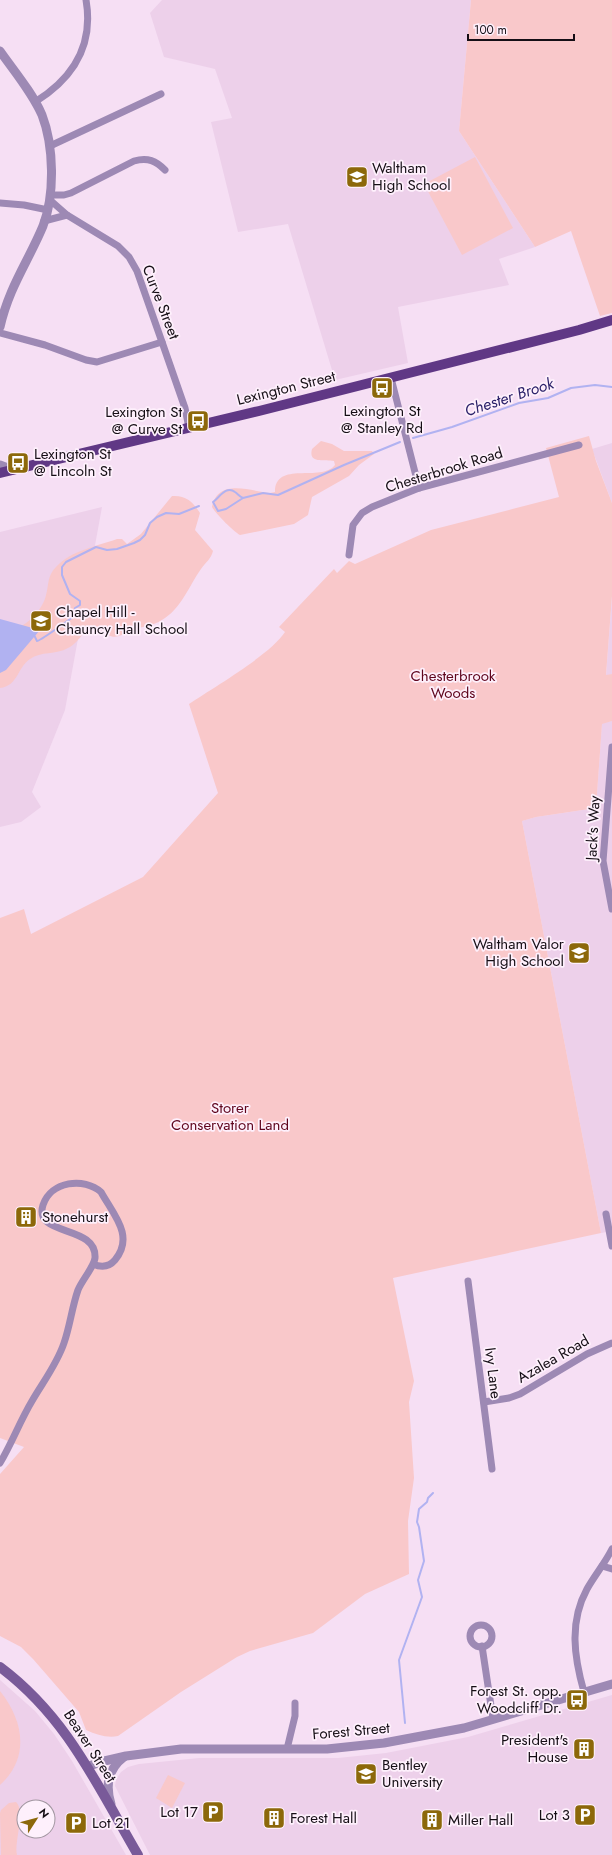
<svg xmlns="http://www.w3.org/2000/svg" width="612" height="1855" font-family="Jost,sans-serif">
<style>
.built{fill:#edd0ea;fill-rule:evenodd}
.green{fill:#f9c8ca}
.water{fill:#b1b2f1}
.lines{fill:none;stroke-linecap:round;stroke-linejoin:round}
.stream{stroke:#b1b2f1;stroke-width:2}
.minor{stroke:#9d89b4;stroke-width:7}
.tertiary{stroke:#9d89b4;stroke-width:9}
.secondary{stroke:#795a99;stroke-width:10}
.primary{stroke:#603885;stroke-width:10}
.labels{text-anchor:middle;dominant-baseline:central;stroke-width:3.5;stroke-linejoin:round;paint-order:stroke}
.poi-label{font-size:15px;fill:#150e15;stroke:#fef0fc;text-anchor:start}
.street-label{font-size:15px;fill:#150e15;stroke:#fef0fc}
.park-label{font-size:15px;fill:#5f051d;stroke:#fef0fc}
.water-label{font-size:16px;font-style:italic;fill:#2c226a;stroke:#fef0fc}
</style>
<rect width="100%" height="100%" fill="#f6dff4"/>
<g class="built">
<path d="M162 0H471L459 131 535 247 499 259 509 285 398 307 408 363 335 380 288 224 238 232 211 122 232 118 215 69 164 57 150 13Z"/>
<path d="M612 443V503L592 449Z"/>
<path d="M102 507 65 710 32 792 41 807 21 822 0 827V532Z"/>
<path d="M612 597V674L606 676Z"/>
<path d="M612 721V1231L601 1233 522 821 536 817 596 808 602 723Z"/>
<path d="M0 1680 35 1711 54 1734 72 1761 126 1855H0ZM24 1807H48V1831H24Z"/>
<path d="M612 1695V1855H150L115 1786 116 1779 121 1772 128 1767 139 1764 199 1758H338L386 1753 468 1737Z"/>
</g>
<g class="green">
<path d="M471 0H612V313L600 316 571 231 535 247 459 131Z"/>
<path d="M475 157 513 228 462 255 424 184Z"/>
<path d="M589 436 596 461 612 503V596L606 675 612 674V721L602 724 596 808 536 817 522 821 601 1233 393 1278 414 1381 409 1402 414 1478 408 1521 409 1574 365 1594 313 1633 250 1651 237 1657 181 1692 118 1736C107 1738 97 1735 86 1730L79 1712 33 1659 21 1647 0 1636V1474L24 1447 0 1438V918L24 909 31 934 143 877 218 793 189 704C214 687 270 655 285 632L279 627 334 569 337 573 349 561 355 564 431 530 559 497 546 448Z"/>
<path d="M321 441 332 444 344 451H372L374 454 359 465 349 476 312 497 308 515 294 524 240 535C233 531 216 514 212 507 218 478 250 491 270 493L275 492C275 460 321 483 335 465L334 461C324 459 308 464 312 449Z"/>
<path d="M172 496C186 495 193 502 200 513L195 530 213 551C211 559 206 562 201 569 189 586 181 609 162 620 153 626 143 626 133 630 118 636 114 642 100 629 83 625 81 642 68 648 56 655 41 651 30 659 17 668 18 686 0 688V628C6 627 16 628 21 626 32 621 44 606 46 595 49 584 47 576 56 567 72 550 95 547 117 539H122L127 544 141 534Z"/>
<path d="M0 1691C24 1721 30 1758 0 1785Z"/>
<path d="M168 1775 185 1783 172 1808 156 1798Z"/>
<path d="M16 1802C26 1812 14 1841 17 1855H1L0 1813 1 1810 9 1803Z"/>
</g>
<path class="water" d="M0 619 40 630 6 670 0 673Z"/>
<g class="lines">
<g class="stream">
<path d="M413 438 452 427 519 403 548 398 571 388 595 385 612 387"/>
<path d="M243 498C239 496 238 494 235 492 226 485 219 498 213 502L218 511 226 509 243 498 263 493 278 495 344 465 400 442"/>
<path d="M34 635 37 641C40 641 69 620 74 616L75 608 80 605V601L70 594 62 575V567L66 562 96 547 107 550 117 549 134 543 140 540 145 535 150 523 157 517 166 513 179 514 199 506"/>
<path d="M405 1723 399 1660 422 1597 418 1580 424 1561 419 1527 417 1522 419 1509 427 1502 428 1498 433 1493"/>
</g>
<g class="minor">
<path d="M35 102C72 79 94 46 86 0"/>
<path d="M50 146 161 94"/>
<path d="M50 195H64L71 193 134 161C148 157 156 161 165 170"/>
<path d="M50 200 67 215 118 246 129 257 137 271 162 342 185 408 189 428"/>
<path d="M0 203 24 205 48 210"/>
<path d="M44 221 67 215"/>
<path d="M0 333 45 345 86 360 97 362 162 342"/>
<path d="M391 378 419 488"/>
<path d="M349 555 353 525 362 513 372 507 419 488 579 445"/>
<path d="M612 747 603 861 612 909"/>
<path d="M606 1214 612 1246"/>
<path d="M468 1281 492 1469"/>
<path d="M484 1402 509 1398 520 1394 587 1354 612 1343"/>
<path d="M0 1463C12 1443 20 1421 32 1401 43 1382 57 1364 64 1343 70 1326 72 1307 78 1290 82 1280 94 1267 95 1258 97 1224 33 1237 43 1205 51 1181 84 1177 101 1192 113 1214 135 1236 115 1260 109 1267 102 1268 93 1264"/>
<path d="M602 1566 612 1569"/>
<circle cx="481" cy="1636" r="11"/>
<path d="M482 1646 493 1719"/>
<path d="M584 1692C574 1657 569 1622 587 1589 595 1575 605 1563 612 1549"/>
<path d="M287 1749 295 1716V1703"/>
</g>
<g class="tertiary">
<path d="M0 51C14 71 32 92 42 115 54 146 55 195 43 226 28 262 9 287 0 327"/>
<path d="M0 465 13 470"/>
<path d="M87 1767 100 1762 126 1756 181 1749H327L384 1743 464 1728 612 1684"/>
<path d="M111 1804C105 1785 108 1769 124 1757"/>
</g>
<path class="secondary" d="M0 1667C67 1717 97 1785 138 1855"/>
<path class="primary" d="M0 473 259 411 579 330 612 320"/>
</g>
<defs>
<g id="school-square" transform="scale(1.15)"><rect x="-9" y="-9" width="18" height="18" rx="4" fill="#8c680a" stroke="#fef0fc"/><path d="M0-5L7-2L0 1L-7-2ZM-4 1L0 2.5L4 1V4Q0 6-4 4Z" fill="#fff"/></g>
<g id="bus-square" transform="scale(1.15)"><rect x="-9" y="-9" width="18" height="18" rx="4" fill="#8c680a" stroke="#fef0fc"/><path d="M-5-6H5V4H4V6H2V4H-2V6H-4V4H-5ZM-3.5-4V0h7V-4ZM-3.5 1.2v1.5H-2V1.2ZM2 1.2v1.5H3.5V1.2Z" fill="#fff"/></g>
<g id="building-square" transform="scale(1.15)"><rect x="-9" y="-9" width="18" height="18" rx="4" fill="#8c680a" stroke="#fef0fc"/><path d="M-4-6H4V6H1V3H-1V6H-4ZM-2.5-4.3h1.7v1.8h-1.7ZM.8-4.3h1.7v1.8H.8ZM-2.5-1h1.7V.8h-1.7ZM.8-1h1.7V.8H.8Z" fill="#fff"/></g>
<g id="university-square" transform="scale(1.15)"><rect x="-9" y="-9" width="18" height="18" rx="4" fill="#8c680a" stroke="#fef0fc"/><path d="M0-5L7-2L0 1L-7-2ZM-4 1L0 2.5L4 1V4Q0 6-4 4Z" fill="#fff"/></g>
<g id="parking-square" transform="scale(1.15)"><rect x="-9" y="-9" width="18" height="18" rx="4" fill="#8c680a" stroke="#fef0fc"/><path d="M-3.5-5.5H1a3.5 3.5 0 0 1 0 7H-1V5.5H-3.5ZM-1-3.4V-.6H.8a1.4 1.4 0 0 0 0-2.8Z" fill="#fff"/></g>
</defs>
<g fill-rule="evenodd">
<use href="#school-square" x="357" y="177"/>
<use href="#bus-square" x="382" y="388"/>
<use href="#bus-square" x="198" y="421"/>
<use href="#bus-square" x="18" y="463"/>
<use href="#school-square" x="41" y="621"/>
<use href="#school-square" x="579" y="953"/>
<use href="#building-square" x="26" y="1217"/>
<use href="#bus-square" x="577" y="1700"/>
<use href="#building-square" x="584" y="1749"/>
<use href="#university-square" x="366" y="1774"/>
<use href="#parking-square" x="213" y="1812"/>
<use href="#parking-square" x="585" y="1815"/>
<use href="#building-square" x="274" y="1818"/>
<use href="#building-square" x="432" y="1820"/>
<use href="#parking-square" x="76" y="1823"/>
</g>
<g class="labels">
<g class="poi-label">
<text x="372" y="168">Waltham<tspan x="372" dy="17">High School</tspan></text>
<text x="382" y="411" text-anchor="middle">Lexington St<tspan x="382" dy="17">@ Stanley Rd</tspan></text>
<text x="182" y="412" text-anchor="end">Lexington St<tspan x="182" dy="17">@ Curve St</tspan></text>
<text x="34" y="454">Lexington St<tspan x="34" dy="17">@ Lincoln St</tspan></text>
<text x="56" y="612">Chapel Hill -<tspan x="56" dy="17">Chauncy Hall School</tspan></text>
<text x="564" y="944" text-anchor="end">Waltham Valor<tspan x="564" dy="17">High School</tspan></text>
<text x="42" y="1217">Stonehurst</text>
<text x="562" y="1691" text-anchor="end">Forest St. opp.<tspan x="562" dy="17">Woodcliff Dr.</tspan></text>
<text x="568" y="1740" text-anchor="end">President's<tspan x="568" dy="17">House</tspan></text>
<text x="382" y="1765">Bentley<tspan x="382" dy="17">University</tspan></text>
<text x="198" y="1812" text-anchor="end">Lot 17</text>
<text x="570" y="1815" text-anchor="end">Lot 3</text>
<text x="290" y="1818">Forest Hall</text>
<text x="448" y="1820">Miller Hall</text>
<text x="92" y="1823">Lot 21</text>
</g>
<g class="street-label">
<text transform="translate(161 302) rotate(69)">Curve Street</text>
<text transform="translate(286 388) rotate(-14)">Lexington Street</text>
<text transform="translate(444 470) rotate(-17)">Chesterbrook Road</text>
<text transform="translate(593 828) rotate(-87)">Jack's Way</text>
<text transform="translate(553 1359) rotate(-30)">Azalea Road</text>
<text transform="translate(493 1373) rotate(83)">Ivy Lane</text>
<text transform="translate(351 1731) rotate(-5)">Forest Street</text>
<text transform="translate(90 1746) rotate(57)">Beaver Street</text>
</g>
<g class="park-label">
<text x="453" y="676">Chesterbrook<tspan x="453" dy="17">Woods</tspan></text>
<text x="230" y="1108">Storer<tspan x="230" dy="17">Conservation Land</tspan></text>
</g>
<g class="water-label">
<text transform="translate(509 397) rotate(-18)">Chester Brook</text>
</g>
</g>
<g transform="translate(36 1819) rotate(54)"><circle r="19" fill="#fef0fc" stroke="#a196a0"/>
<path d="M0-3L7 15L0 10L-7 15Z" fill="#8c680a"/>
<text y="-6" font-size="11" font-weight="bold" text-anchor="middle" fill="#150e15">N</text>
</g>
<path d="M468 34v6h106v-6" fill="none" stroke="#150e15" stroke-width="2"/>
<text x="474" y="34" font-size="12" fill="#150e15" stroke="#fef0fc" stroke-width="3" paint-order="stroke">100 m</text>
</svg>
